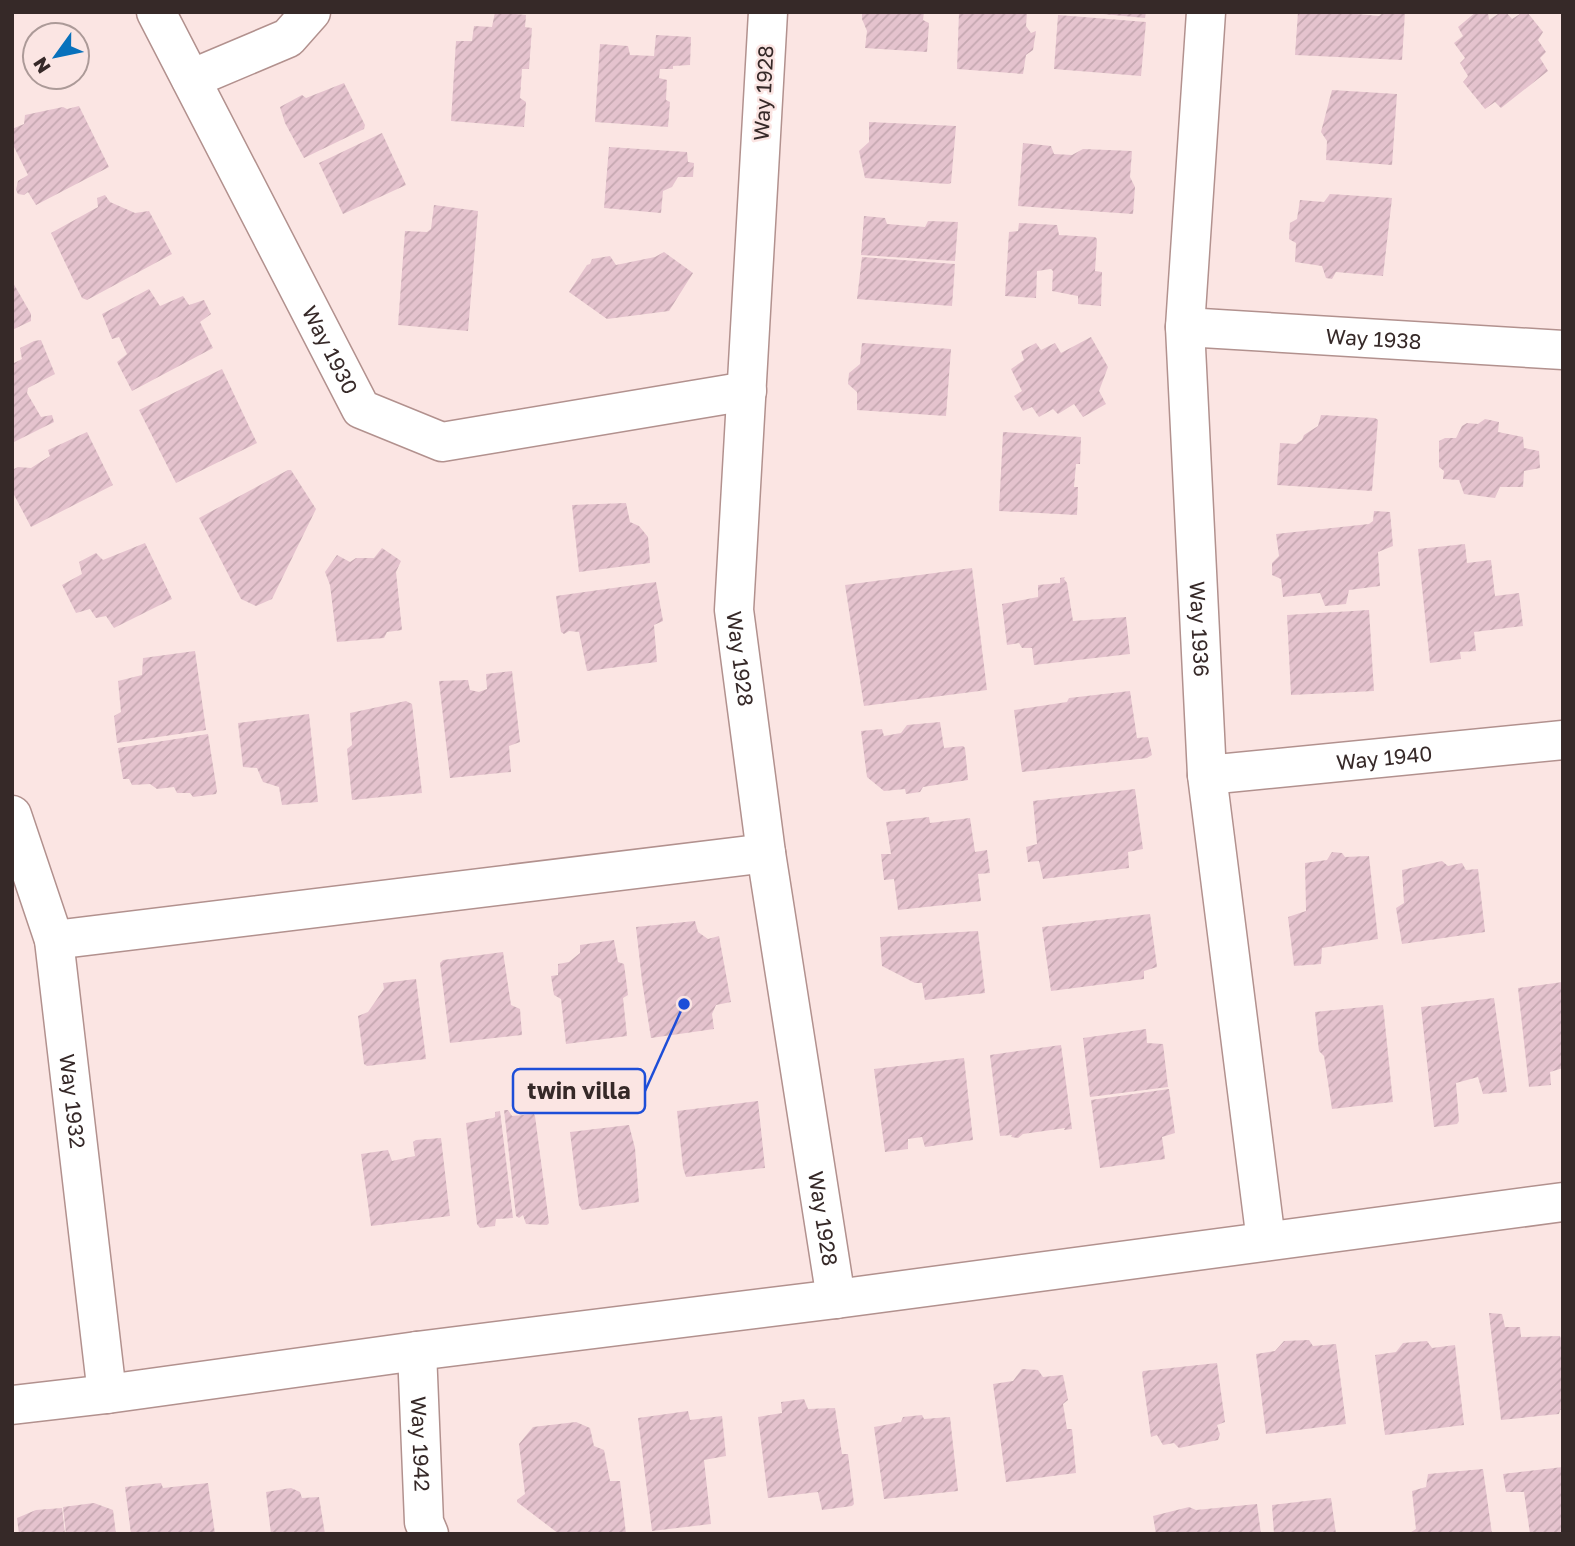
<svg xmlns="http://www.w3.org/2000/svg" width="1575" height="1546" font-family="'Golos Text',sans-serif">
<style>
.building{fill:url(#building-hatch)}
.lines{fill:none;stroke-linecap:round;stroke-linejoin:round}
.minor-casing{stroke:#b2918e;stroke-width:41}
.minor{stroke:#fff;stroke-width:38}
.labels{text-anchor:middle;dominant-baseline:central;stroke-width:5;stroke-linejoin:round;paint-order:stroke}
.street-label{font-size:21px;fill:#362928;stroke:#fbe5e3}
.leader{fill:none;stroke:#1d4ed8;stroke-width:2.5}
.callout-dot{fill:#1d4ed8;stroke:#fbe5e3;stroke-width:2.5}
.callout{fill:#fbe5e3;stroke:#1d4ed8;stroke-width:2.5}
.callout-label{font-size:23px;text-anchor:middle;font-weight:bold;fill:#362928}
</style>
<defs>
<pattern id="building-hatch" width="6" height="6" patternUnits="userSpaceOnUse" patternTransform="scale(1.75)"><rect width="6" height="6" fill="#e5c3ce"/><path d="M-1 1l2-2M0 6l6-6M5 7l2-2" fill="none" stroke="#c5a8b1"/></pattern>
</defs>
<rect width="100%" height="100%" fill="#fbe5e3"/>
<g class="building">
<path d="M495 12 526 15 525 27 532 28 529 69H522L520 98 526 102 524 127 451 121 456 41H472L474 26 492 27Z"/>
<path d="M862 12H924L923 20 929 23 927 52 865 48 867 31 862 19Z"/>
<path d="M959 12H1027L1026 26 1031 33 1036 31 1033 50 1026 55 1023 74 957 69Z"/>
<path d="M1104 12H1146L1145 18 1103 14Z"/>
<path d="M1298 12H1335L1379 16 1384 12H1405L1402 60 1295 55Z"/>
<path d="M1476 12H1488L1489 20 1501 12H1506L1512 19 1523 12H1527L1543 32 1538 40 1546 52 1540 58 1548 71 1501 108 1495 102 1485 109 1463 82 1468 76 1460 63 1465 58 1454 43 1463 36 1458 27Z"/>
<path d="M1058 15 1146 22 1141 76 1054 69Z"/>
<path d="M656 35 691 37 690 65 673 66V69H660L659 78 667 80 666 100 670 102 668 127 595 122 600 44 628 46 630 55 654 56Z"/>
<path d="M344 83 365 125 364 129 304 158 285 123 280 107 302 95 306 98Z"/>
<path d="M1332 90 1397 94 1392 165 1326 160 1327 141 1321 132Z"/>
<path d="M79 106 109 167 36 205 28 192 24 195 18 194 16 190 18 181 28 175 12 143V129L24 124 25 115 63 107 67 109Z"/>
<path d="M869 122 956 126 951 183 948 184 865 178 859 151 869 142Z"/>
<path d="M382 133 406 185 343 214 319 163Z"/>
<path d="M1023 143 1051 146 1054 154 1072 155 1083 149 1132 151 1130 177 1135 187 1133 214 1018 206Z"/>
<path d="M609 147 687 152 688 162 694 163 693 177H678L672 187 663 191 661 213 604 208Z"/>
<path d="M1330 194 1392 198 1383 276 1336 272 1332 279 1326 278 1322 266 1295 262 1296 243 1289 239 1290 223 1297 219 1300 200 1324 202Z"/>
<path d="M105 195 110 202 135 213 149 211 172 254 87 300 82 298 51 233 98 207 97 198Z"/>
<path d="M434 205 478 211 468 331 398 325 405 231 427 232 431 229Z"/>
<path d="M864 216 885 218 887 224 925 227 928 221 958 222 955 261 861 255Z"/>
<path d="M1019 223 1057 225 1059 235 1095 237 1097 239 1095 271 1102 272 1101 306 1078 304V296L1052 291 1053 271 1051 269 1037 271 1036 298 1005 296 1009 232 1018 231Z"/>
<path d="M664 252 693 273 669 311 607 319 569 292 587 265 590 264 592 259 610 256 616 265 655 257Z"/>
<path d="M862 257 955 264 952 306 857 299Z"/>
<path d="M12 281 31 314V321L12 330Z"/>
<path d="M149 289 160 306 183 296 189 305 204 300 211 314 200 322 213 348 132 391 117 362 127 354 119 337 112 339 102 314Z"/>
<path d="M1091 337 1108 367 1099 391 1106 404 1083 417 1074 404 1058 414 1053 409 1039 417 1032 407 1023 411 1014 396 1022 391 1011 369 1024 360 1021 351 1036 343 1041 350 1055 343 1061 353Z"/>
<path d="M41 340 55 374 28 388 27 393 41 417 52 415 54 422 12 443V364L22 359 20 348 34 341Z"/>
<path d="M862 343 951 349 946 416 857 410V392L848 384 849 373 860 364Z"/>
<path d="M222 369 257 443 176 483 139 410Z"/>
<path d="M1321 415 1375 418 1378 420 1372 491 1277 485 1280 443 1296 444 1302 440 1304 435 1318 426Z"/>
<path d="M1485 419 1499 422 1498 432 1523 437 1524 448 1539 451 1540 468 1524 471 1523 487H1500L1495 498 1464 494 1459 480 1443 479 1444 471 1439 467V441L1445 438H1456L1462 426 1467 423 1478 424Z"/>
<path d="M87 432 113 485 31 527 12 491V470L18 467 31 468 50 456 48 450Z"/>
<path d="M1003 432 1081 437 1080 464H1076L1074 487H1078L1077 515 999 511Z"/>
<path d="M288 470H291L316 509 272 599 256 606 241 599 199 518Z"/>
<path d="M626 503 630 522 639 526 648 537 650 563 579 572 572 505Z"/>
<path d="M1374 511 1390 512 1393 546 1378 552 1380 586 1349 590 1346 604 1325 606 1320 593 1283 597 1281 579 1272 575V563L1279 556 1276 534 1369 524 1373 521Z"/>
<path d="M145 543 172 599 114 628 106 616 96 618 90 609 76 613 62 585 82 574 79 562 96 553 103 560Z"/>
<path d="M1465 544 1467 563 1491 560 1495 596 1519 593 1523 626 1474 632 1476 651 1460 652 1461 659 1430 663 1418 549Z"/>
<path d="M382 548 401 561 396 572 402 630 387 632 384 638 337 642 330 585 325 572 337 555 350 562 356 558H374Z"/>
<path d="M972 568 987 690 864 706 845 585Z"/>
<path d="M1065 577 1064 579 1067 583 1073 621 1126 617 1130 654 1034 665 1032 648H1022L1019 643 1007 645 1002 604 1038 597V585L1060 583V578Z"/>
<path d="M656 582 663 621 654 625 657 662 587 671 579 632 569 631 564 634 561 632 556 596Z"/>
<path d="M1369 610 1374 691 1291 695 1287 615Z"/>
<path d="M195 651 206 730 117 743 114 716 121 712 118 681 142 675 143 658Z"/>
<path d="M512 671 520 742 509 746 511 772 450 778 439 681 468 680 470 690 479 692 487 689 486 674Z"/>
<path d="M1130 691 1137 738 1148 737 1152 755 1147 758 1022 772 1014 710 1067 702 1069 698Z"/>
<path d="M406 701 412 704 422 793 352 800 347 749 352 745 350 713Z"/>
<path d="M309 714 318 802 282 805 279 787 263 782 257 768 243 767 238 723Z"/>
<path d="M940 722 944 748 963 746 965 748 968 780 923 787 920 792 906 794 905 789 884 791 867 777 861 731 882 729 884 736 901 733 907 725Z"/>
<path d="M208 734 217 791 216 794 193 797 190 793H177L174 787 157 789 150 784 132 785 129 779H123L118 748Z"/>
<path d="M1135 789 1143 849 1128 852 1129 868 1043 879 1039 861 1028 862 1026 847 1037 844 1033 801Z"/>
<path d="M929 817 930 823 970 818 975 852 987 850 990 873 978 874 981 901 898 910 894 879 884 880 881 854H891L886 822Z"/>
<path d="M1332 852 1342 853 1345 857 1369 856 1378 939 1322 948 1321 964 1294 966 1288 917 1306 911 1305 863 1327 860Z"/>
<path d="M1442 861 1448 866 1462 863 1466 870 1478 869 1485 932 1402 944 1396 908 1404 903 1402 870Z"/>
<path d="M1150 914 1157 967 1144 971V979L1051 991 1042 927Z"/>
<path d="M695 921 698 932 708 939 719 936 731 1002 716 1005 712 1014 714 1029 651 1038 642 981 636 927Z"/>
<path d="M978 931 985 993 925 1000 922 983H915L882 966 880 937Z"/>
<path d="M614 940 618 962 624 964 628 995 623 998 627 1036 566 1044 561 999 554 995 551 976 558 975V964L569 962 580 953V945Z"/>
<path d="M503 952 511 1005 520 1009 522 1035 450 1043 440 963 443 960Z"/>
<path d="M416 979 426 1059 367 1066 364 1064 358 1016 368 1012 384 989 383 983Z"/>
<path d="M1563 982V1068L1550 1072 1551 1085 1529 1087 1518 988Z"/>
<path d="M1494 998 1507 1092 1483 1094 1478 1077 1456 1083 1459 1121 1457 1124 1434 1127 1421 1007Z"/>
<path d="M1383 1005 1393 1102 1332 1109 1324 1056 1319 1051 1315 1012Z"/>
<path d="M1146 1029 1147 1043 1163 1044 1168 1087 1090 1097 1083 1038Z"/>
<path d="M1061 1045 1072 1129 1064 1130 1065 1128 1023 1134 1018 1138 1011 1137 1012 1135 1000 1136 990 1055Z"/>
<path d="M964 1058 973 1140 925 1147 922 1137 908 1139V1149L885 1152 874 1069Z"/>
<path d="M1169 1089 1175 1133 1162 1137 1165 1159 1100 1168 1091 1100Z"/>
<path d="M758 1101 765 1168 686 1177 683 1168 677 1111Z"/>
<path d="M504 1110H508L512 1116 534 1114 535 1116 549 1223 547 1225 526 1224 523 1215 519 1218 516 1216Z"/>
<path d="M500 1111 513 1218 496 1219 495 1226 480 1228 477 1224 466 1123 493 1118 495 1117V1112Z"/>
<path d="M629 1125 635 1148 639 1202 582 1210 579 1205 570 1132Z"/>
<path d="M441 1138 450 1216 371 1226 361 1154 388 1150 392 1161 415 1156 413 1142 416 1140Z"/>
<path d="M1489 1313 1502 1314 1505 1327H1520L1521 1337 1560 1336 1563 1347V1410H1560L1559 1414 1501 1420Z"/>
<path d="M1309 1340 1313 1346 1336 1344 1346 1424 1266 1434 1256 1354 1275 1351 1284 1341Z"/>
<path d="M1427 1341 1432 1348 1455 1345 1464 1425 1385 1435 1375 1355 1396 1352 1403 1343Z"/>
<path d="M1217 1363 1225 1422 1217 1425 1220 1434 1218 1440 1179 1448 1174 1443 1163 1445 1157 1435 1151 1437 1142 1373 1143 1371Z"/>
<path d="M1022 1369 1038 1370 1043 1377 1063 1375 1068 1400 1063 1404 1067 1429H1072L1076 1473 1006 1482 993 1384 1013 1381Z"/>
<path d="M804 1399 808 1409 835 1408 842 1454H848L854 1504 852 1506 822 1510 818 1492 768 1498 758 1417 782 1413 781 1402Z"/>
<path d="M688 1411 690 1420 722 1416 726 1456 704 1460 711 1524 652 1531 638 1418Z"/>
<path d="M922 1415 924 1419 950 1417 958 1491 884 1499 874 1427 901 1422 903 1417Z"/>
<path d="M576 1422 590 1428 594 1446 604 1450 610 1481H620L626 1534H559L517 1502V1500L525 1494 519 1444 533 1427Z"/>
<path d="M1563 1467V1534H1530L1524 1492H1506L1503 1474Z"/>
<path d="M1483 1469 1492 1534H1408L1416 1529 1412 1491 1426 1487 1428 1474Z"/>
<path d="M161 1483 163 1488 208 1483 215 1534H131L125 1487Z"/>
<path d="M291 1488 300 1492 302 1498 319 1497 325 1534H271L266 1492Z"/>
<path d="M1331 1498 1336 1534H1274L1272 1505Z"/>
<path d="M94 1503 113 1510 116 1534H66L63 1507Z"/>
<path d="M1257 1504 1261 1534H1156L1153 1516 1189 1507 1196 1510Z"/>
<path d="M62 1508 65 1534H19L17 1518 36 1510Z"/>
</g>
<g class="lines">
<g class="minor-casing">
<g id="minor">
<path id="s1" d="M156 12 361 409 442 442 747 391"/>
<path id="s2" d="M768 12 734 610 766 853 836 1299"/>
<path id="s3" d="M1206 12 1185 327 1207 775 1266 1241"/>
<path d="M191 79 288 38 311 12"/>
<path id="s4" d="M1185 327 1563 350"/>
<path id="s5" d="M1207 775 1563 740"/>
<path id="s6" d="M12 815 54 940 107 1394"/>
<path d="M54 940 766 853"/>
<path id="s7" d="M417 1351 424 1522 429 1534"/>
<path d="M12 1405 107 1394 417 1351 836 1299 1563 1202"/>
</g>
</g>
<use href="#minor" class="minor"/>
</g>
<g class="labels">
<g class="street-label">
<text transform="translate(763 93) rotate(-87)">Way 1928</text>
<text stroke="none"><textPath href="#s4" startOffset="189">Way 1938</textPath></text>
<text stroke="none"><textPath href="#s1" startOffset="380">Way 1930</textPath></text>
<text stroke="none"><textPath href="#s3" startOffset="618">Way 1936</textPath></text>
<text stroke="none"><textPath href="#s2" startOffset="648">Way 1928</textPath></text>
<text stroke="none"><textPath href="#s5" startOffset="178">Way 1940</textPath></text>
<text stroke="none"><textPath href="#s6" startOffset="294">Way 1932</textPath></text>
<text stroke="none"><textPath href="#s2" startOffset="1214">Way 1928</textPath></text>
<text stroke="none"><textPath href="#s7" startOffset="93">Way 1942</textPath></text>
</g>
</g>
<path class="leader" d="M684 1004L645 1091"/>
<circle class="callout-dot" cx="684" cy="1004" r="7"/>
<rect class="callout" x="513" y="1069" width="132" height="44" rx="7"/>
<g class="callout-label">
<text x="579" y="1099">twin villa</text>
</g>
<rect width="1575" height="1546" fill="none" stroke="#362928" stroke-width="28"/>
<g transform="translate(56 56) rotate(237)"><circle r="33" fill="#fbe5e3" stroke="#ac9a98" stroke-width="2"/>
<path d="M0-5L12 26L0 18L-12 26Z" fill="#0871bc"/>
<text y="-10" font-size="19" font-weight="bold" text-anchor="middle" fill="#362928">N</text>
</g>
</svg>
